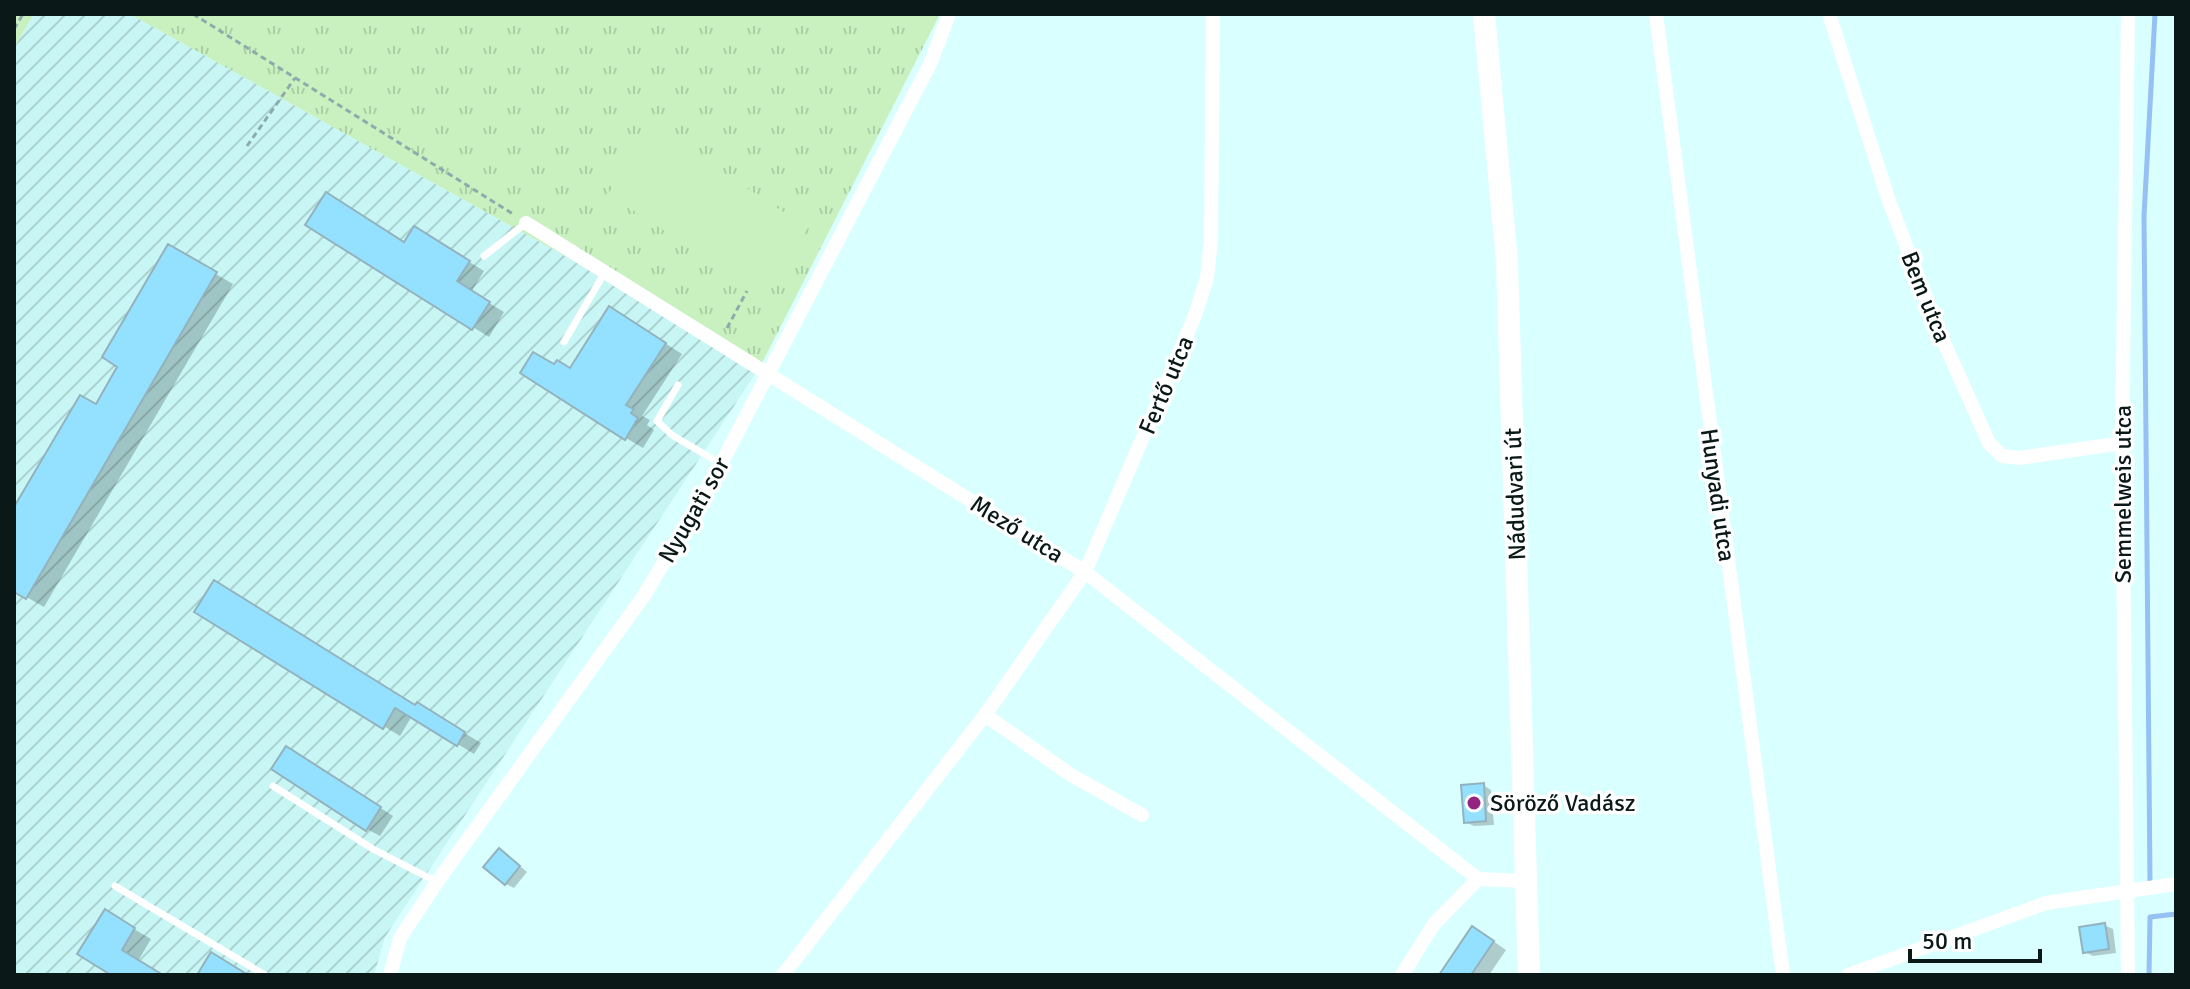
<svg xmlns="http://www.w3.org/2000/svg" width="2190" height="989" font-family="Signika,sans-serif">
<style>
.industrial{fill:url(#industrial-furrows)}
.grass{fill:url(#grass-tufts)}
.garden{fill:#c9f1c0}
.shadow{fill:#0003}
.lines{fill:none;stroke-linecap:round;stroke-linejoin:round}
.stream{stroke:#95c1f4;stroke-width:5}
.building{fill:#94e1ff;stroke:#94b2be;stroke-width:2}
.path{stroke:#8eabab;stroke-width:3;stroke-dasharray:6 4;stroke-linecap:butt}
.service{stroke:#fff;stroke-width:7}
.minor{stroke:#fff;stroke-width:14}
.secondary{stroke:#fff;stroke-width:22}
.poi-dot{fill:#952381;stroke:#fff;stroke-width:3}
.labels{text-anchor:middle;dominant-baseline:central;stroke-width:7;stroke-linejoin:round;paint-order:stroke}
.street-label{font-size:24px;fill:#0a1818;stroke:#fff}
.poi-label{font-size:24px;fill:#0a1818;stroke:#fff;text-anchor:start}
</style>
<defs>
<pattern id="industrial-furrows" width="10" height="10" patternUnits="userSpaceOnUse" patternTransform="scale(2)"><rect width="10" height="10" fill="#c7f6f5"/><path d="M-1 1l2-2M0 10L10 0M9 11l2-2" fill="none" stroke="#aad2d1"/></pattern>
<pattern id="grass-tufts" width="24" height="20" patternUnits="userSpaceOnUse" patternTransform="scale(2)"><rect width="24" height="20" fill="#c9f1c0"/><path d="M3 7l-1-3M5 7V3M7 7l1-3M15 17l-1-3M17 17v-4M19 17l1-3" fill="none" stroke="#abcea4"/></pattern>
</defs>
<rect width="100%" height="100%" fill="#daffff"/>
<path class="industrial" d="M34 14H130L761 365 385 937 374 975H14V48Z"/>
<g class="grass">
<path d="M14 14H34L14 48Z"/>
<path d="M130 14H940L761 365Z"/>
</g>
<path class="garden" d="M652 126 808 228 764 296 608 194Z"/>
<g class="shadow">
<path d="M308 225 405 244 430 238 484 271 471 292 504 312 489 337Z"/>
<path d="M169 247 233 284 44 607 14 590V511L96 406 120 366Z"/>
<path d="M627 319 682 354 642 416 650 420 647 425 654 430 643 448 626 438 555 367 571 371Z"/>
<path d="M197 612 416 707 418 705 481 743 474 754 412 716 400 736Z"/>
<path d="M300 756 393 816 380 836 367 829Z"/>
<path d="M1483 785 1491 790 1494 825 1474 826 1465 822Z"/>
<path d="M507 855 527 872 514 888 506 884Z"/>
<path d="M105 912 151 939 138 961 160 975H115Z"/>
<path d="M2104 925 2113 929 2116 953 2093 956 2085 952Z"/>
<path d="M1486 936 1506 950 1489 975H1453Z"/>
</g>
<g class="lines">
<g class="stream">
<path d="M2150 881 2144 216 2155 14"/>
<path d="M2149 975 2150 917 2176 914"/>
</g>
</g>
<g class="building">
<path d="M326 192 404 242 414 226 470 261 457 281 490 302 472 330 305 225Z"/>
<path d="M168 244 217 272 26 599 14 592V507L80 395 96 404 117 367 102 357Z"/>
<path d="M609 306 666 343 626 405 634 409 631 413 638 418 625 440 520 373 533 352 554 364 557 360 570 368Z"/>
<path d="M214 580 415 705 417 702 465 732 457 746 395 708 383 729 194 612Z"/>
<path d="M286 746 381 807 366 831 271 769Z"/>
<path d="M1484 783 1486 821 1464 823 1461 785Z"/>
<path d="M499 848 520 866 505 885 483 867Z"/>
<path d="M105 909 135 928 122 950 163 975H111L77 954Z"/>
<path d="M2105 923 2109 949 2083 953 2079 927Z"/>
<path d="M1472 926 1494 941 1471 975H1439Z"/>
<path d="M211 952 248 975H197Z"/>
</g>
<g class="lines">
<g class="path">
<path d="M193 14 513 214"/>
<path d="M14 29 23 14"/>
<path d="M247 146 295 78"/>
<path d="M727 328 747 291"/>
</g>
<g class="service">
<path d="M484 256 526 223"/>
<path d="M564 342 605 272"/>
<path d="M678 385 657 421 672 435 721 464"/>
<path d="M273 786 373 849 437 882"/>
<path d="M115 886 265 975"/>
</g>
<g class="minor">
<path d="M1656 14 1783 975"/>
<path d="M1829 14 1889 201 1938 329 1989 443 2002 456 2019 458 2122 443"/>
<path d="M526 223 1085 572 1478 879"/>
<path d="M985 715 1071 775 1142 815"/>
<path d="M1478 879 1525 881"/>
<path d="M390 975 400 938 437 882 643 597 683 531 721 464 931 62 949 14"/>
<path d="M783 975 985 715 1085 572 1194 318 1207 278 1211 241 1213 14"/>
<path d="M1402 975 1434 924 1478 879"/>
<path d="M1848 975 2046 903 2176 884"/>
<path d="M2128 975 2122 443 2128 14"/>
</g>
<path class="secondary" d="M1484 14 1507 261 1529 975"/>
</g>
<circle class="poi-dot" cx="1474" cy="803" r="8"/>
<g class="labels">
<g class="street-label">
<text transform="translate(1926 297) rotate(68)">Bem utca</text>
<text transform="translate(1166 385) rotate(-67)">Fertő utca</text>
<text transform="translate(1515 494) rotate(-92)">Nádudvari út</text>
<text transform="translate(2123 494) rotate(-90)">Semmelweis utca</text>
<text transform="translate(1718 495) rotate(82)">Hunyadi utca</text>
<text transform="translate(694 510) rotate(-60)">Nyugati sor</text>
<text transform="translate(1017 529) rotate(32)">Mező utca</text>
</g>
<g class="poi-label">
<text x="1490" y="803">Söröző Vadász</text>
</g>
</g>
<rect width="2190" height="989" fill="none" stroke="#0a1818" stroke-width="32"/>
<path d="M1910 949v12h130v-12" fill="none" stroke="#0a1818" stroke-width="4"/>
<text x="1922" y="949" font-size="24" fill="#0a1818" stroke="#ffffff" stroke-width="6" paint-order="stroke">50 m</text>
</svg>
